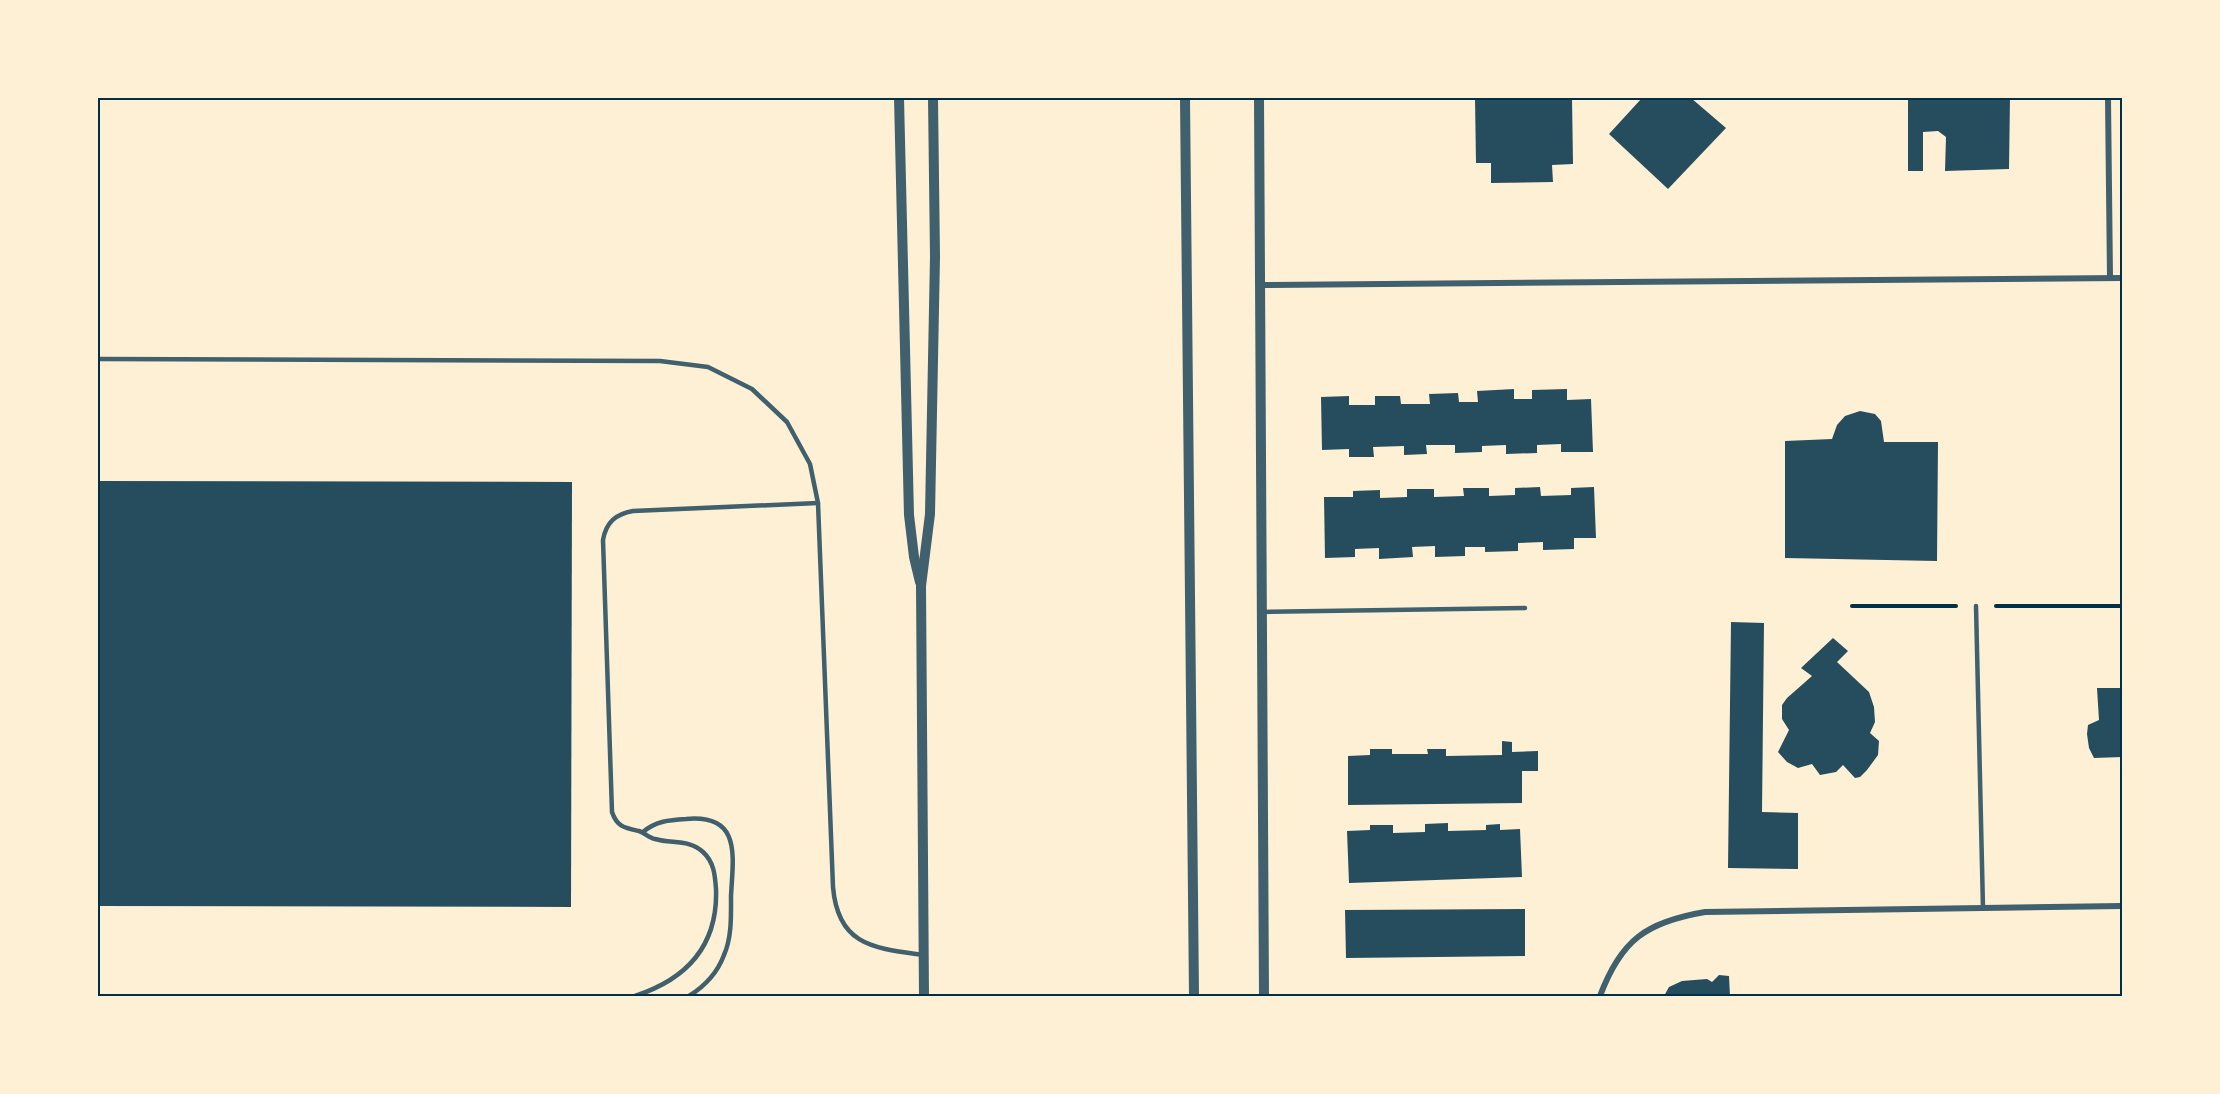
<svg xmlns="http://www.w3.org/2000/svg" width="2220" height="1094" font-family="Inter,sans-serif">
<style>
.building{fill:#264d5e}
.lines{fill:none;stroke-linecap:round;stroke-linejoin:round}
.path{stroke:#003049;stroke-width:4}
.service{stroke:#3f606c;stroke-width:4.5}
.minor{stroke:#3f606c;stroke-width:6}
.tertiary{stroke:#3f606c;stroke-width:10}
.neatline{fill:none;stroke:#003049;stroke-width:2}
</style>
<rect width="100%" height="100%" fill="#fdf0d5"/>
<g class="building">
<path d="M1475 98H1572L1573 164 1552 165 1553 182 1491 183V163H1476Z"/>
<path d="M1642 98H1691L1726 128 1668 189 1609 134Z"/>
<path d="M1908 98H2010L2009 169 1945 171 1946 137 1938 131 1923 132V171H1908Z"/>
<path d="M1514 389V399H1532V390L1567 389V400L1591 399 1593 452H1561V444L1537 445V453L1506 454V445L1482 446V452L1455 453V445H1426L1427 454 1404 455V446L1373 447 1374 457H1349V449L1322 450 1321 397 1349 396V405H1375V396H1400L1401 404H1430L1429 394 1458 393 1459 402H1478L1477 391Z"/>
<path d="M1860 411 1875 414 1881 421 1884 442H1938L1937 561 1785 558V441L1832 439 1837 425 1845 416Z"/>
<path d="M98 481 572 482 571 907 98 906Z"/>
<path d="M1540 487 1541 496 1571 495V488L1594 487 1596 538H1574V549L1543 550V542L1518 543V551L1485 552V547H1465V556L1435 557V546L1412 547 1413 557 1379 559V548L1355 549V557L1325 558 1324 497H1353V491L1380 490V498L1407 497V489H1434V497L1464 496 1463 488H1489V496L1515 495V488Z"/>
<path d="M1731 622 1764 623 1762 812 1798 813V869L1728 868Z"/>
<path d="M1833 638 1848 651 1837 662 1869 692 1874 707 1875 722 1870 733 1879 741 1878 755 1867 770 1860 777 1855 778 1843 765 1836 772 1820 775 1812 764 1798 768 1787 762 1778 752 1789 730 1782 719V705L1787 698 1812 676 1801 668Z"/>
<path d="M2097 688H2122V757L2094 758 2089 748 2087 734 2088 725 2099 720Z"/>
<path d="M1502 741 1512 742V752L1538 751V771H1522V803L1348 805V756L1370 755V749H1392V754H1428L1427 749H1446V756L1502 755Z"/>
<path d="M1448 823V831L1486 830V825L1500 824V830L1520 829 1522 877 1349 883 1347 831 1370 830V825H1393V833L1425 832V824Z"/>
<path d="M1525 909V956L1346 958 1345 910Z"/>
<path d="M1719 975 1729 976 1730 996H1664L1669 987 1682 981 1707 979 1712 982Z"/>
</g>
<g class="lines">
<g class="path">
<path d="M1852 606H1956"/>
<path d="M1996 606H2122"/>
</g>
<g class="service">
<path d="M98 359 660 361 708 367 752 389 787 422 810 464 818 503 833 887C838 946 874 948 923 955"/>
<path d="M1976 606 1983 908"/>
<path d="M1261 612 1525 608"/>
<path d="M643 832C656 821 669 820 686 819 742 814 733 856 731 896 731 915 732 937 724 955 717 974 705 986 689 996"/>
<path d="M635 996C687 979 718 945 716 889 715 875 714 862 703 852 689 839 672 844 655 839 649 838 645 833 639 831 625 828 617 827 612 812L603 540C606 522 616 514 633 511L818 503"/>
</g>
<g class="minor">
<path d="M2108 98 2110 278"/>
<path d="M1259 285 2122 278"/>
<path d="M1600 996C1621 940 1646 922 1705 912L2122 906"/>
</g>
<g class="tertiary">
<path d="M899 98 909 515 914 557 920 582"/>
<path d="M1185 98 1194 996"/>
<path d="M1259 98 1264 996"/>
<path d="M924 996 921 586 930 514 935 257 933 98"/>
</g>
</g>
<rect width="2220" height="1094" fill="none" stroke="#fdf0d5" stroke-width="198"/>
<rect x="99" y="99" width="2022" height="896" class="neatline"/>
</svg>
